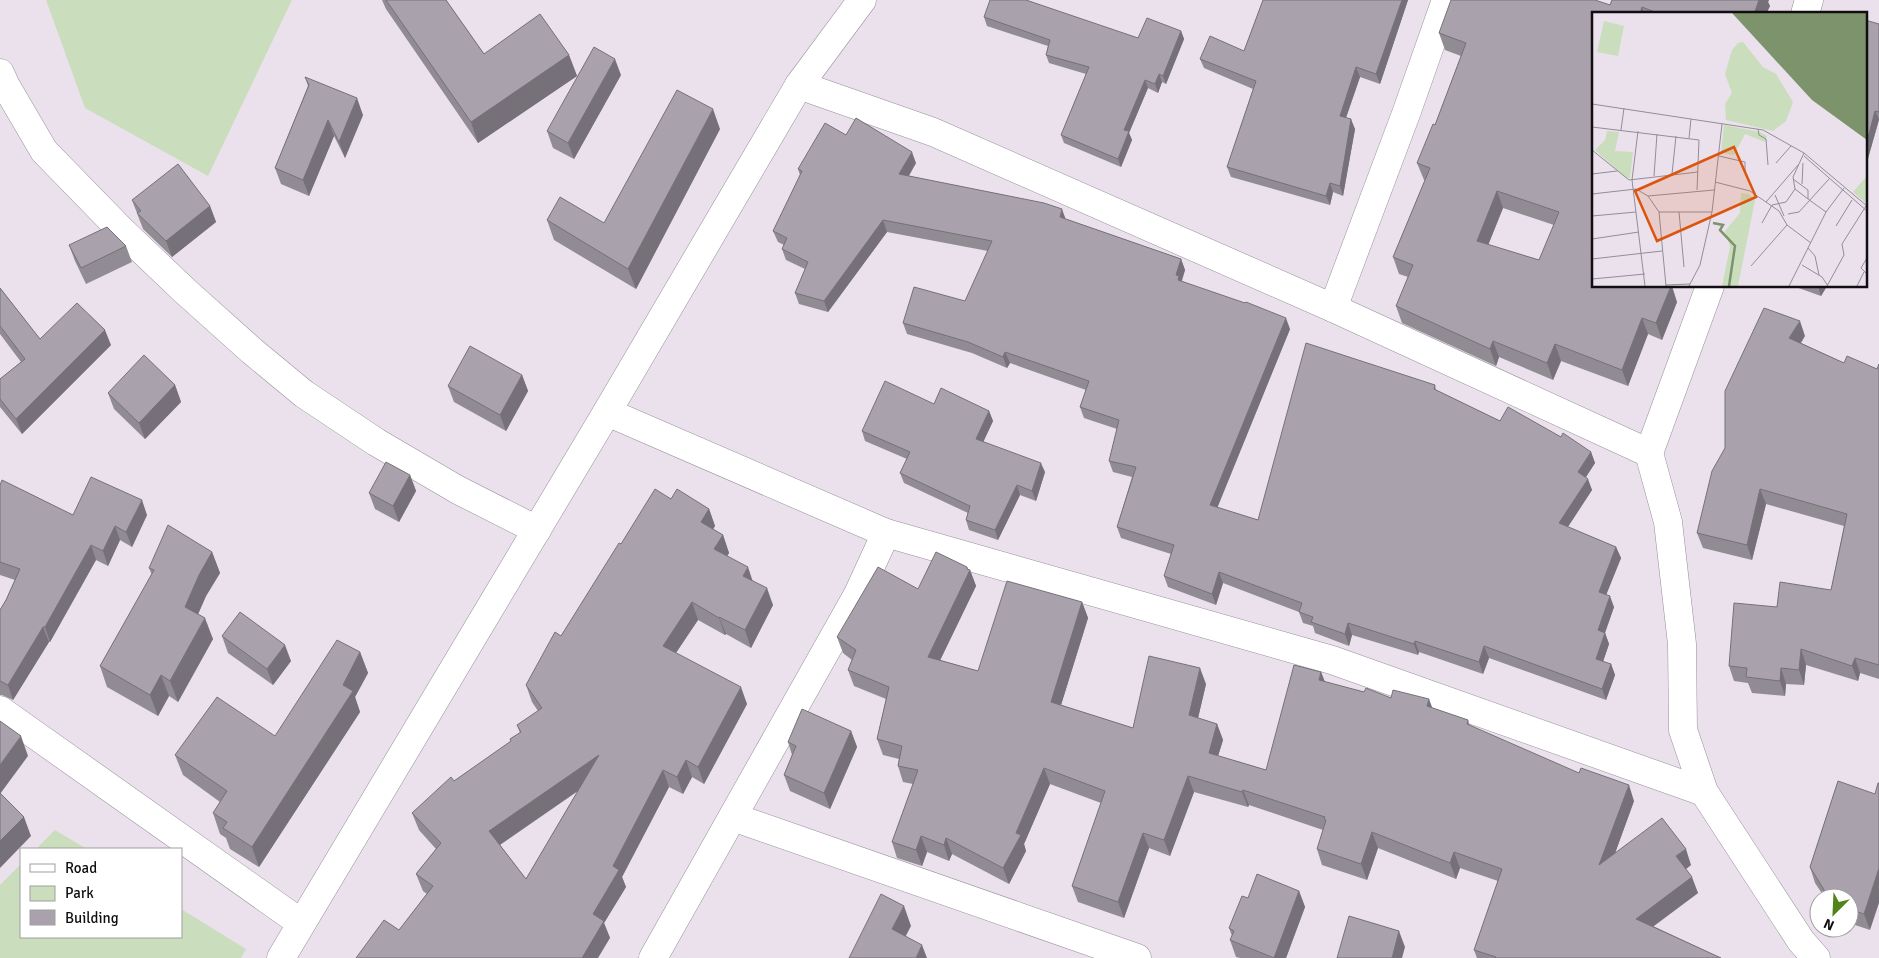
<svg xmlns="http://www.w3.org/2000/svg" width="1879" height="958" font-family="Signika,sans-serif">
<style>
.green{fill:#caddbc}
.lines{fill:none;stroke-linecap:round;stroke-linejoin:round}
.minor-casing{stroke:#98909b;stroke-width:29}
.minor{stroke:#fff;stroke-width:28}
.wall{fill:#918b94;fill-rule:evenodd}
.shaded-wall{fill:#767178}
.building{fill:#a9a2ac;stroke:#767178;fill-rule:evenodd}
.inset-river{fill:none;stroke:#7c936c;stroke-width:2.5}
.inset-road{fill:none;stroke:#938d95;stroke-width:1}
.view{fill:#dd550c;fill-opacity:0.15;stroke:#dd550c;stroke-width:2.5}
.inset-edge{fill:none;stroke:#110e12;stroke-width:2.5}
</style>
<rect width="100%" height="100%" fill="#eae1ed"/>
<g class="green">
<path d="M46 0H292L208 176 85 108Z"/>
<path d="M55 830 87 849H36Z"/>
<path d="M21 864V937H181V909L246 949 241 958H0V885Z"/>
</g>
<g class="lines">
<g class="minor-casing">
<g id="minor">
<path d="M1805 14 1809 0"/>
<path d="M0 73 6 86 44 151 123 232 185 291 252 351 304 394 376 442 458 490 537 530"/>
<path d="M799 85 933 132 1333 308 1649 453 1668 522 1682 644 1683 730 1704 792 1801 941 1816 958"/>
<path d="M1333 308 1407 111 1446 0"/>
<path d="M607 412 886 533 1332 660 1704 792"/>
<path d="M1649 453 1710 286"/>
<path d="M0 710 301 923"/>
<path d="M733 817 1137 958"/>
<path d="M281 958 607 412 799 85 862 0"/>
<path d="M653 958 858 594 886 533"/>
</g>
</g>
<use href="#minor" class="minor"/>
</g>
<g class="wall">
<path d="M382 0H446L484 54 569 55 577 76 478 143 386 9Z"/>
<path d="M1263 0H1408L1380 84 1360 77 1346 118 1355 129 1343 196 1333 192 1330 205 1231 177 1227 167 1253 89 1204 68 1200 59 1244 51Z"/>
<path d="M1612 0H1769L1768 2 1770 6 1766 14H1593V286L1677 302 1662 340 1648 334 1628 386 1561 361 1553 380 1499 357 1496 366 1402 323 1396 306 1408 277 1399 274 1393 257 1425 180H1424L1417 163 1435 125 1461 56 1445 50 1439 33 1610 5ZM1503 208 1554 225 1539 260 1488 245Z"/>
<path d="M984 17 1138 38 1181 31 1184 39 1166 84 1162 82 1158 93 1148 88 1129 133 1132 140 1121 167 1064 143 1061 135 1086 74 1049 63 1046 55 1048 46 987 26Z"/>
<path d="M1879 24V120L1865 169Z"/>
<path d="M621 75 574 159 553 148 547 131Z"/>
<path d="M305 77 363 115 345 158 334 136 309 196 281 184 275 168 308 86Z"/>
<path d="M720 129 636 289 554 240 547 220 604 223Z"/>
<path d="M846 135 916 163 909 176 1066 219 1181 259 1185 270 1182 281 1290 329 1217 507 1258 520 1435 385 1436 390 1500 421 1561 437 1591 452 1595 463 1586 477 1592 490 1568 527 1616 547 1621 558 1606 594 1614 607 1605 633 1609 644 1603 662 1611 664 1615 675 1606 700 1489 658 1483 674 1419 652 1418 655 1352 635 1349 646 1315 633 1313 626 1303 623 1299 612 1223 583 1216 605 1168 587 1164 576 1171 554 1121 538 1117 527 1132 477 1113 472 1109 461 1117 429 1084 418 1080 407 1086 390 1010 363 1007 368 972 353 907 334 903 323 965 301 988 251 887 232 828 312 799 304 795 293 805 269 786 260 782 249 784 245 778 242 773 231 800 175 798 169Z"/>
<path d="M132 200 210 206 216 222 172 257 143 229Z"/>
<path d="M69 245 126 246 132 262 86 284 75 261Z"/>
<path d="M1793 286H1827L1821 296Z"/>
<path d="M0 288 40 339 111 345 22 434 0 407V379L21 362 0 334Z"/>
<path d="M1805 336 1801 343 1844 363 1877 369 1879 364V679L1860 673 1858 681 1806 665 1804 685 1786 684 1785 696 1752 693 1748 683 1734 681 1729 666 1777 607 1831 590 1844 526 1766 504 1752 560 1703 548 1697 533 1725 448Z"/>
<path d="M522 375 528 391 506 431 454 402 448 386Z"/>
<path d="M175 385 181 402 145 439 114 409 108 393Z"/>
<path d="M934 404 989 411 993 421 983 442 1045 472 1036 501 1020 495 998 540 969 530 966 520 968 513 904 483 900 473 907 459 865 441 862 431Z"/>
<path d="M410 475 416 491 399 522 375 509 369 493Z"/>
<path d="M0 485 73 515H147L132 547 120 540 108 566 96 560 50 642H49L13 700 2 695H0V610L6 600 15 580 0 575Z"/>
<path d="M671 499 709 509 715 526 713 529 723 535 729 553 727 556 752 581 773 605 751 648 726 634 725 635 698 620 676 653 747 704 704 784 692 777 683 794 669 787 622 877 626 887 604 923 610 938 399 930 427 894 423 891 416 874 436 849 419 830 412 813 454 781 511 742 510 739 520 733 517 725 538 711 532 702 526 685 561 636 621 544ZM578 791 526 879 500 845Z"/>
<path d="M212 552 220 573 206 596 198 614 213 639 178 702 169 696 158 716 107 687 100 666 152 575 149 568Z"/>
<path d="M969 570H970L976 586 940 660 978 671 1082 602 1088 618 1061 705 1133 728 1206 684 1198 718 1217 724 1223 740 1218 756 1266 770 1321 672 1325 682 1364 692 1391 698 1432 708 1468 720 1470 726 1634 801 1615 853 1691 865 1686 869 1698 893 1653 926 1721 958H1477L1474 950 1498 881 1460 868 1456 879 1378 848 1367 880 1322 865 1317 849 1323 830 1249 805 1248 807 1194 792 1170 856 1149 848 1124 918 1078 902 1072 886 1101 803 1050 784 1024 844 1026 851 1009 884 952 854 949 861 927 852 922 866 897 858 892 842 913 784 903 782 898 766 899 759 883 755 877 739 886 699 854 686 848 670 852 660 843 653 837 637 918 589Z"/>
<path d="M222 636 291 661 273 685 228 653Z"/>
<path d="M360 652 368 673 355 697 360 712 259 867 230 849 226 838 220 834 213 813 220 802 183 775 175 755 275 736Z"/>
<path d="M851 731 857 747 830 809 790 791 784 775 792 755 788 742Z"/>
<path d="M1838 781 1870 930 1849 923V898H1825L1815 883 1810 867Z"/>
<path d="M1299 891 1305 907 1286 958H1240L1236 957 1230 940 1232 936 1229 928 1248 898Z"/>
</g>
<g class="shaded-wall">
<path d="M1402 0H1408L1380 84 1376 74Z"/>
<path d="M1759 0H1769L1768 2 1770 6 1766 14H1754Z"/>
<path d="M1642 7 1644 14H1640Z"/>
<path d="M1181 31 1184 39 1166 84 1163 76Z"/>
<path d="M569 55 577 76 478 143 471 122Z"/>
<path d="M615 59 621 75 574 159 568 143Z"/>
<path d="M1356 67 1360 77 1343 126 1340 116Z"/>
<path d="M1159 74 1162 82 1158 93 1155 84Z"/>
<path d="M1145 80 1148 88 1129 133 1132 140 1121 167 1118 159 1124 130Z"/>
<path d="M357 98 363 115 345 158 339 142Z"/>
<path d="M713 109 720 129 636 289 628 269Z"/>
<path d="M1875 111 1879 119 1865 169V149Z"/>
<path d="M1351 119 1355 129 1343 196 1340 186Z"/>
<path d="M328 120 334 136 309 196 303 180Z"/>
<path d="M912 152 916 163 903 185 899 174Z"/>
<path d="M1330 183 1333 192 1330 205 1326 196Z"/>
<path d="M1497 191 1503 208 1483 258 1477 241Z"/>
<path d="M210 206 216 222 172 257 166 241Z"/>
<path d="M1062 209 1066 220 1060 217Z"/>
<path d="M883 220 887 232 828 312 824 301Z"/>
<path d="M1181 259 1185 270 1181 282 1182 291 1176 275Z"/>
<path d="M1671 286H1672L1677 302 1662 340 1656 323Z"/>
<path d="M1818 286H1827L1821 296Z"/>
<path d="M1286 318 1290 329 1214 516 1210 505Z"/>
<path d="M1642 318 1648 334 1628 386 1622 370Z"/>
<path d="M1800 321 1805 336 1794 353 1789 338Z"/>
<path d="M105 330 111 345 22 434 16 419Z"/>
<path d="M1493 341 1499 357 1496 366 1490 349Z"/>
<path d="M1555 344 1561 361 1553 380 1547 363Z"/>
<path d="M1005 352 1010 363 1007 368 1003 357Z"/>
<path d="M522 375 528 391 506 431 500 415Z"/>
<path d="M175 385 181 402 145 439 139 423Z"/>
<path d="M989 411 993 421 980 449 976 439Z"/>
<path d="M1591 452 1595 463 1582 483 1578 472Z"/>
<path d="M1041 463 1045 472 1036 501 1032 491Z"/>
<path d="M410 475 416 491 399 522 393 506Z"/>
<path d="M1588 479 1592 490 1563 534 1559 523Z"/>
<path d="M1017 485 1020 495 998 540 995 530Z"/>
<path d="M1760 489 1766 504 1752 560 1747 545Z"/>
<path d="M142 500 147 515 132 547 126 532Z"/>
<path d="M709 509 715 526 707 539 701 522Z"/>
<path d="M115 526 120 540 108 566 103 551Z"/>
<path d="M723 535 729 553 721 566 714 549Z"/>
<path d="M91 545 96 560 50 642 45 627Z"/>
<path d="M1616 547 1621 558 1603 603 1599 592Z"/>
<path d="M212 552 220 573 206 596 192 628 185 607 199 575Z"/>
<path d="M748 567 754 585 743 576Z"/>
<path d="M967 567 969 572 970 570 976 586 934 673 928 657Z"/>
<path d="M1219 572 1223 583 1216 605 1212 594Z"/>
<path d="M767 588 773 605 751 648 745 630Z"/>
<path d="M1610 596 1614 607 1602 641 1598 630Z"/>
<path d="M692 602 698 620 669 663 663 646Z"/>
<path d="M1082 602 1088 618 1057 718 1051 702Z"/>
<path d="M719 617 726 634 725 635 719 618Z"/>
<path d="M205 618 213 639 178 702 170 681Z"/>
<path d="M1348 623 1352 635 1349 646 1345 634Z"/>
<path d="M43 627 49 642 13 700 8 685Z"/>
<path d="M1605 633 1609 644 1600 670 1596 659Z"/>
<path d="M1415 641 1419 652 1418 655 1414 644Z"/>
<path d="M285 645 291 661 273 685 267 669Z"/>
<path d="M1484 646 1489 658 1483 674 1479 662Z"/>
<path d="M1801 649 1806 665 1804 685 1799 670Z"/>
<path d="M360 652 368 673 355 697 360 712 259 867 252 847Z"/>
<path d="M1855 658 1860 673 1858 681 1852 666Z"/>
<path d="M1611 664 1615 675 1606 700 1602 689Z"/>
<path d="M1200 668 1206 684 1195 731 1189 715Z"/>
<path d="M1781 668 1786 684 1785 696 1780 681Z"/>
<path d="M1321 672 1327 688 1319 680Z"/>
<path d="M161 675 169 696 158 716 150 695Z"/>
<path d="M741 687 747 704 704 784 698 767Z"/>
<path d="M1429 699 1435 715 1427 706Z"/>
<path d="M1217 724 1223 740 1214 769 1209 753Z"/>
<path d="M851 731 857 747 830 809 824 793Z"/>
<path d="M21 736 28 756 0 794V765Z"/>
<path d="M599 755 605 772 495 848 489 831Z"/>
<path d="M686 760 692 777 683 794 677 777Z"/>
<path d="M1044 768 1050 784 1024 844 1026 851 1009 884 1003 868 1016 833Z"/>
<path d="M663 770 669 787 622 877 626 887 604 923 610 938 598 958H582L593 914 613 866Z"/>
<path d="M1188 776 1194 792 1170 856 1164 840Z"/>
<path d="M1629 785 1634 801 1605 881 1599 865Z"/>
<path d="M1243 790 1249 805 1248 807 1242 792Z"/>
<path d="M24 817 31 836 0 868V841Z"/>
<path d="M1372 832 1378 848 1367 880 1361 864Z"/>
<path d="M1143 833 1149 848 1124 918 1118 902Z"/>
<path d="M921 836 927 852 922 866 916 850Z"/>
<path d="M946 838 952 854 949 861 944 845Z"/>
<path d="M1686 849 1691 865 1682 872 1676 856Z"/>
<path d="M1454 852 1460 868 1456 879 1450 863Z"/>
<path d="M1879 868V903L1870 930 1864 914Z"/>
<path d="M1692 877 1698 893 1642 935 1636 919Z"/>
<path d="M1299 891 1305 907 1286 958H1274Z"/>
<path d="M904 906 911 926 899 949 892 929Z"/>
<path d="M1399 931 1405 947 1402 958H1392Z"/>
<path d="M922 945 927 958H916Z"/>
</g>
<g class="building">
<path d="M386 0H446L484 54 540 14 569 55 471 122Z"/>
<path d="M990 0H1026L1138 38 1147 18 1181 31 1163 76 1159 74 1155 84 1145 80 1124 130 1129 131 1118 159 1061 135 1089 67 1046 55 1050 40 984 17Z"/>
<path d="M1263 0H1402L1376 74 1356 67 1340 116 1351 119 1340 186 1330 183 1326 196 1227 167 1256 81 1200 59 1210 36 1244 51Z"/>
<path d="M1451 0H1595L1610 5 1612 0H1759L1754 14H1686L1681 12V14H1660L1642 7 1640 14H1593V250L1591 254 1593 255V286H1671L1656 323 1642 318 1622 370 1555 344 1547 363 1493 341 1490 349 1396 306 1413 265 1393 257 1430 168 1417 163 1433 124 1435 125 1466 43 1439 33ZM1497 191 1559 212 1539 260 1477 241Z"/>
<path d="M1865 20 1879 24V112L1875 111 1865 149Z"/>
<path d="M594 47 615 59 568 143 547 131Z"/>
<path d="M305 77 357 98 339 142 328 120 303 180 275 168 309 85Z"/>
<path d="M677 90 713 109 628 269 547 220 560 197 604 223Z"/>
<path d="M856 118 912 152 899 174 1044 203 1062 209 1060 217 1181 259 1176 275 1179 276 1178 280 1245 303 1246 302 1286 318 1210 505 1258 520 1306 343 1435 385 1434 389 1500 421 1508 407 1561 437 1563 433 1591 452 1578 472 1588 479 1559 523 1616 547 1599 592 1610 596 1598 630 1605 633 1596 659 1611 664 1602 689 1484 646 1479 662 1415 641 1414 644 1348 623 1345 634 1311 622 1313 617 1299 612 1302 603 1219 572 1212 594 1164 576 1174 545 1117 527 1136 467 1109 461 1119 420 1080 407 1089 381 1005 352 1003 357 968 342 903 323 914 287 965 301 992 241 883 220 824 301 795 293 808 262 782 249 787 238 773 231 802 171 798 169 825 123 846 135Z"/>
<path d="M178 164 210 206 166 241 137 213 141 211 132 200Z"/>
<path d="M107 227 126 246 81 268 69 245Z"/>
<path d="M0 288 40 339 77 303 105 330 16 419 0 399V379L25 359 0 326Z"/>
<path d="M1764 308 1800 321 1789 338 1844 363 1847 356 1877 369 1879 364V665L1855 658 1852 666 1801 649 1799 670 1781 668 1780 681 1746 677 1747 668 1729 666 1734 603 1777 607 1780 582 1831 590 1847 514 1760 489 1747 545 1697 533 1712 471 1725 448V391Z"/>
<path d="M470 346 522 375 500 415 448 386Z"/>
<path d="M144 355 175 385 139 423 108 393Z"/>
<path d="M885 381 934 404 941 388 989 411 976 439 1041 463 1032 491 1017 485 995 530 966 520 970 506 900 473 910 452 862 431Z"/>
<path d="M386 462 410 475 393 506 369 493Z"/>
<path d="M91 477 142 500 126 532 115 526 103 551 91 545 45 627H43L8 685 0 681V610L6 600 20 569 0 562V485L2 480 73 515Z"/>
<path d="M655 489 671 499 677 489 709 509 701 522 723 535 714 549 748 567 743 576 767 588 745 630 719 617V618L692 602 663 646 741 687 698 767 686 760 677 777 663 770 613 866 619 870 593 914 604 921 582 958H356L384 920 399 930 433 886 416 874 441 843 412 813 451 777 454 781 511 741 510 739 521 732 517 725 542 708 526 685 555 632 561 636 619 543 621 544ZM599 755 526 879 489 831Z"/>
<path d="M168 525 212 552 199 575 185 607 205 618 170 681 161 675 150 695 100 666 154 570 149 568Z"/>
<path d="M936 552 967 567V569L970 570 928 657 978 671 1007 581 1082 602 1051 702 1133 728 1149 656 1200 668 1189 715 1217 724 1209 753 1266 770 1294 665 1321 672 1319 680 1364 692 1366 688 1391 698 1393 690 1429 699 1427 706 1468 720 1467 724 1579 773 1581 768 1629 785 1599 865 1662 818 1686 849 1676 856 1692 877 1636 919 1721 958H1495L1496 957 1474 950 1502 869 1454 852 1450 863 1372 832 1361 864 1317 849 1326 820 1324 819 1325 817 1243 790 1242 792 1188 776 1164 840 1143 833 1118 902 1072 886 1105 791 1044 768 1016 833 1021 835 1003 868 946 838 944 845 921 836 916 850 892 842 918 770 898 766 902 746 877 739 889 687 848 670 856 650 837 637 878 567 918 589Z"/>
<path d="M240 612 285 645 267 669 222 636Z"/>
<path d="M337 640 360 652 343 685 353 691 252 847 223 828 227 822 213 813 227 791 175 755 217 697 275 736Z"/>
<path d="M802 709 851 731 824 793 784 775 796 746 788 742Z"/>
<path d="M0 721 21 736 0 765Z"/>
<path d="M1838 781 1875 794 1878 783H1879V868L1864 914 1849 909V898H1829L1810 867Z"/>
<path d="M0 793 24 817 0 841Z"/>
<path d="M1257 874 1299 891 1274 958 1230 940 1234 931 1229 928 1242 896 1248 898Z"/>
<path d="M881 894 904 906 892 929 922 945 916 958H849Z"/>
<path d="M1349 916 1399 931 1392 958H1337Z"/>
</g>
<g transform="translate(1592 12)">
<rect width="275" height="275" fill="#eae1ed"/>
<path d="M12 9 32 14 26 44 5 40ZM151 30 171 55 184 62 201 90 194 109 181 119 134 108 133 92 140 81 133 62 140 38 146 31ZM132 113 168 120 175 124 173 130 153 122 142 143 129 141ZM15 119 27 120 23 139 41 140 38 166H34L3 138 13 128ZM275 164V192L261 180ZM149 181 157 182 163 188 146 274H130L138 235 133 219 148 201Z" fill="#caddbc"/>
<path d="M140 1H275V128L220 88Z" fill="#7c936c"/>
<path class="inset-river" d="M121 211 131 213 128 218 143 234 137 274"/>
<path class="inset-road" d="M0 92 171 118 212 141 275 194M0 115 107 128 105 178M166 117 167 123 174 127 176 153M29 118 32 96M46 119 40 168 53 274M97 126 99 107M0 138 37 168 106 160M127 144 153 150V160M212 144 275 199M184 151 199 134M0 162 25 159M80 162 84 124M62 164 65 122M201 167 216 178V187L234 200M123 170 158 179 187 199 195 213M210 172 211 151M203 177 216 187M0 182 44 177 56 184 67 200H120M183 183 192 204M56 184 122 178M174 190 206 153M67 200 74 274M87 200 92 255M196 202 207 200 237 167M0 204 44 200M170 211 180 193 194 190 203 177 201 165 212 141M244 214 260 188M0 227 47 220M216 236 223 244 227 263M275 246 269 256 275 262M0 247 70 239M210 253 230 265 236 274M159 254 195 213 219 231M0 267 53 262M74 273 98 272M97 274 108 253 120 200 130 112M197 274 234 200 252 176M235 274 252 243 250 232 274 194M265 274 272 260"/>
<path class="view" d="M142 135 164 185 65 229 43 179Z"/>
<rect width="275" height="275" class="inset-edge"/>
</g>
<rect x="20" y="848" width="162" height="90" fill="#ffffff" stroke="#a09fa0"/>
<rect x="30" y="864" width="25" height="8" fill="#ffffff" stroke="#a09fa0"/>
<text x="65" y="873" font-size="15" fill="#110e12">Road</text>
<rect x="30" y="886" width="25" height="15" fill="#caddbc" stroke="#a09fa0"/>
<text x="65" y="898" font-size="15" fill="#110e12">Park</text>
<rect x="30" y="910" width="25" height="15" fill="#a9a2ac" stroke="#a09fa0"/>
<text x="65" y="923" font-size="15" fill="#110e12">Building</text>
<g transform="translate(1834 913) rotate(204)"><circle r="24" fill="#ffffff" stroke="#a09fa0"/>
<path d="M0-4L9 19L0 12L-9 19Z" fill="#508419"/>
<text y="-8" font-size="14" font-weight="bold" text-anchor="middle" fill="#110e12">N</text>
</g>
</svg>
